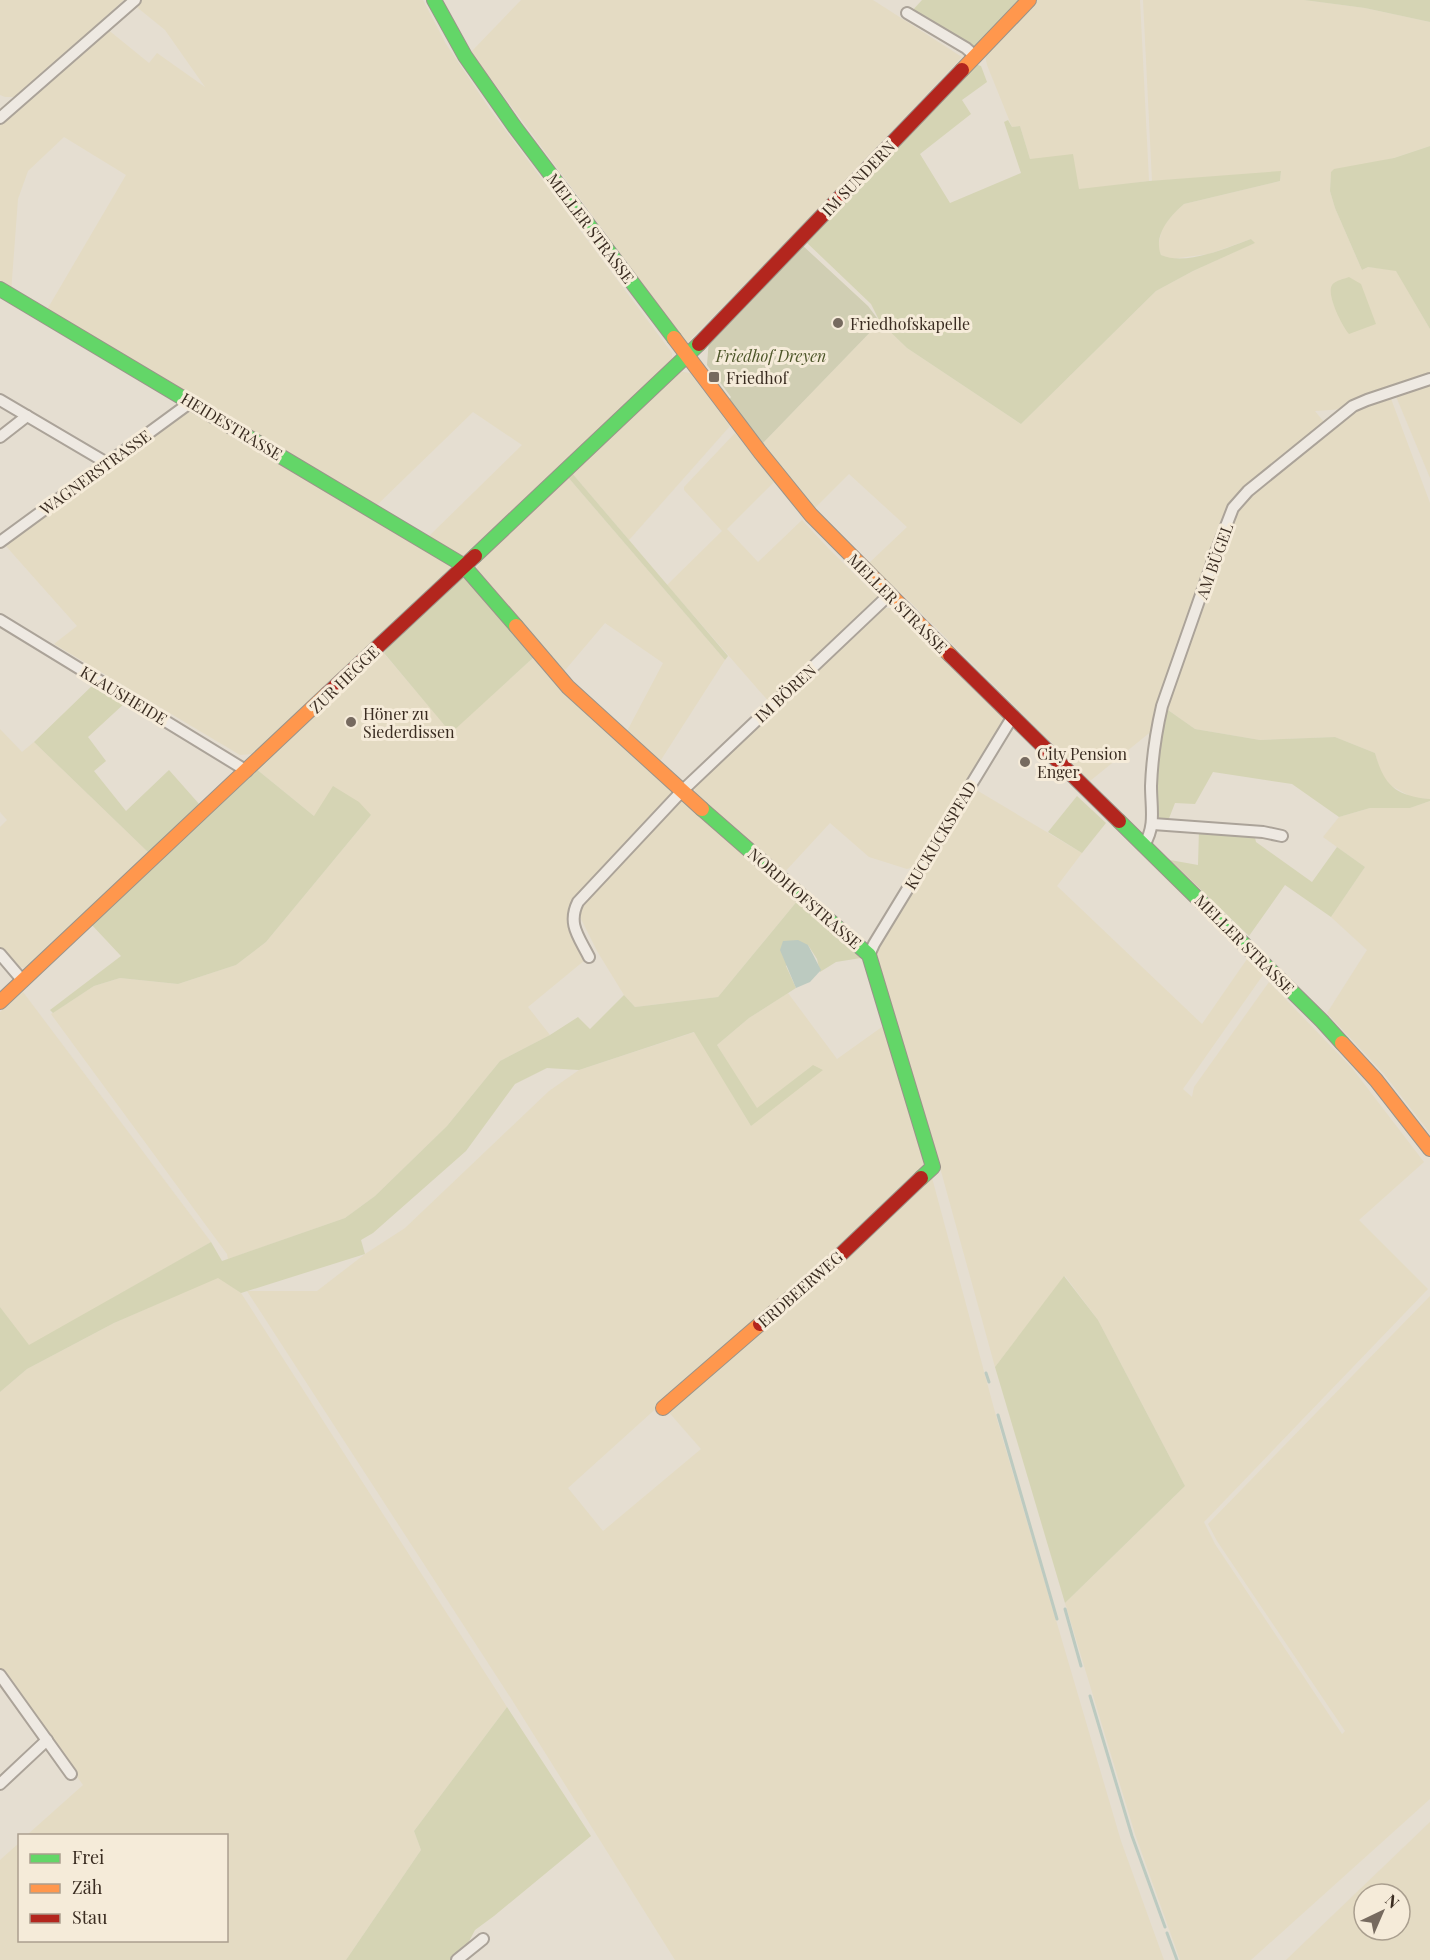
<svg xmlns="http://www.w3.org/2000/svg" width="1430" height="1960" font-family="'Playfair Display',serif">
<style>
.farmland{fill:#e4dbc3;fill-rule:evenodd}
.green{fill:#d5d4b4}
.cemetery{fill:#d0ceb3}
.water{fill:#bccac0}
.lines{fill:none;stroke-linecap:round;stroke-linejoin:round}
.stream{stroke:#bccac0;stroke-width:3}
.street-casing{stroke:#aba399;stroke-width:14}
.fast-casing{stroke:#9a938a;stroke-width:16}
.slow-casing{stroke:#9a938a;stroke-width:16}
.jam-casing{stroke:#9a938a;stroke-width:16}
.street{stroke:#eee9e2;stroke-width:10}
.fast{stroke:#63d668;stroke-width:14}
.slow{stroke:#ff974d;stroke-width:14}
.jam{stroke:#b3261e;stroke-width:14}
.poi-dot{fill:#766a5f;stroke:#f5ebd9;stroke-width:2}
.labels{text-anchor:middle;dominant-baseline:central;stroke-width:6;stroke-linejoin:round;paint-order:stroke}
.street-label{font-size:16px;fill:#3a2c21;stroke:#f5ebd9}
.poi-label{font-size:16px;fill:#3a2c21;stroke:#f5ebd9;text-anchor:start}
.park-label{font-size:16px;font-style:italic;fill:#4d5629;stroke:#f5ebd9}
</style>
<rect width="100%" height="100%" fill="#e5ded1"/>
<g class="farmland">
<path d="M0 0H124L16 97H5L0 95Z"/>
<path d="M138 0H423L446 44 491 111 672 353V361L467 558 427 538 522 445 473 412 376 506 200 400 45 313 126 175 64 137 28 171 18 199 11 293 0 286V123L106 28 149 63 157 53 205 87 165 30 133 4Z"/>
<path d="M521 0H873L962 57 797 231 687 343 471 52Z"/>
<path d="M1037 0H1140L1149 181 1079 190 1030 159 1020 126 1012 127 987 65 985 55Z"/>
<path d="M1143 0H1304L1365 8 1430 22V146L1394 158 1331 172 1330 191 1335 208 1362 270 1368 267 1396 270 1430 329V376L1344 409 1315 411 1324 422 1245 486 1230 506 1211 549 1167 675 1157 709 1153 730 1090 781 900 592 868 564 907 527 849 474 814 509 763 443 880 322 907 348 1021 424 1156 291 1193 271 1254 243 1251 239 1209 254 1171 259 1161 255 1158 248 1162 228 1175 212 1184 204 1280 181 1281 172 1152 181Z"/>
<path d="M678 371 690 373 730 426 629 540 571 472Z"/>
<path d="M1430 383V478L1395 394Z"/>
<path d="M1390 396 1430 503V799L1413 798 1390 785 1381 774 1375 753 1335 737 1260 740 1195 729 1168 710 1176 677 1207 600 1221 553 1237 512 1251 494 1362 405Z"/>
<path d="M189 409 451 563V569L375 643 451 732 535 656 672 788V795L575 900 571 927 585 960 528 1007 550 1035 500 1061 447 1126 375 1196 345 1218 228 1259 227 1254 51 1014 94 986 120 978 178 984 236 965 266 942 371 815 314 816 255 768 313 699 252 754 240 755 54 644 77 626 5 545Z"/>
<path d="M735 433 774 482 727 529 758 562 802 520 829 549 878 597 877 601 770 703 667 585 722 531 684 490V487Z"/>
<path d="M567 476 725 660 659 763 626 733 663 663 605 623 561 675 476 569 490 548Z"/>
<path d="M881 608H890L1004 719 914 867 907 869 869 857 830 823 782 875 696 795 694 785Z"/>
<path d="M0 729 22 752 34 742 149 853 29 966 26 968 20 967 0 947V827L7 820 0 812Z"/>
<path d="M973 788 1082 853 1057 886 1202 1024 1247 959 1263 975 1183 1089 1192 1097 1194 1087 1269 982 1352 1068 1424 1162 1359 1220 1428 1289 1204 1522 1215 1544 1342 1734 1345 1731 1217 1541 1208 1524 1430 1296V1799L1251 1960H1180L1135 1834 1065 1603 1185 1486 1098 1320 1065 1276 995 1367 939 1164 875 954 888 927Z"/>
<path d="M682 799 798 900 718 997 635 1007 624 995 597 951 579 915 580 909 675 803Z"/>
<path d="M1430 801V1133L1384 1074 1327 1013 1367 950 1331 917 1365 867 1323 837 1339 817 1370 808H1410Z"/>
<path d="M23 992 211 1242 29 1346 0 1307V1012Z"/>
<path d="M788 993 837 1059 886 1024 928 1166 833 1256 661 1404 568 1488 603 1531 701 1449 666 1409 931 1174 996 1416 1121 1841 1164 1960H675L512 1700 247 1291H317L365 1254 405 1228 549 1091 579 1070 695 1032 751 1126 813 1065 757 1109 717 1045 749 1018Z"/>
<path d="M218 1277 241 1293 507 1707 414 1831 421 1850 346 1960H0V1860L19 1843 20 1940H226V1836L27 1835 83 1785 0 1668V1392L27 1369 114 1323Z"/>
<path d="M1430 1822V1960H1286ZM1364 1894H1400V1930H1364Z"/>
</g>
<g class="green">
<path d="M922 0H1023L975 49 911 12Z"/>
<path d="M1304 0H1430V22L1365 8Z"/>
<path d="M972 63 981 66 987 82 962 100 971 114 920 154 950 203 1021 173 1004 122 1008 120 1012 127 1020 126 1030 159 1073 154 1079 189 1149 181 1281 171 1280 181 1184 204C1170 216 1153 235 1161 255 1186 266 1226 248 1251 239L1255 243 1193 271 1156 291 1021 424 907 348 880 322 871 304 804 240Z"/>
<path d="M1430 146V329L1396 271 1368 267 1362 270 1335 208 1330 191 1331 172 1334 169 1394 158Z"/>
<path d="M1349 277 1361 284 1376 324 1349 334C1342 326 1326 294 1332 285 1336 280 1344 279 1349 277Z"/>
<path d="M571 472 728 656 725 660 567 476Z"/>
<path d="M464 574 535 656 451 733 384 653 387 649Z"/>
<path d="M95 683 126 702 88 737 106 761 94 771 126 811 169 770 200 805 149 853 34 742Z"/>
<path d="M1157 709 1168 710 1195 729 1260 740 1335 737 1375 753C1384 785 1395 796 1430 799V801L1410 808H1370L1339 817 1292 784 1213 772 1195 804 1175 803 1168 821 1159 819 1149 734 1153 730Z"/>
<path d="M255 768 314 816 333 786 359 802 371 815 266 942 236 965 178 984 120 978 94 986 53 1013 50 1010 121 956 90 923Z"/>
<path d="M1077 796 1106 823 1082 853 1048 832Z"/>
<path d="M1199 829 1254 833 1256 842 1312 882 1337 847 1365 867 1331 917 1285 885 1249 936 1170 860 1198 865Z"/>
<path d="M798 900 867 957 836 962 820 972 817 959 808 945 786 966 796 988 749 1018 717 1045 757 1108 813 1065 823 1070 751 1126 694 1032 579 1070 547 1068 515 1084 466 1151 373 1233 361 1240 365 1254 241 1293 218 1278 114 1323 27 1369 0 1392V1307L29 1345 211 1242 222 1261 345 1218 375 1196 447 1126 500 1061 550 1035 578 1017 590 1029 624 995 635 1007 718 997Z"/>
<path d="M1064 1276 1098 1320 1185 1486 1065 1603 995 1367Z"/>
<path d="M507 1707 591 1836 494 1916 475 1930 464 1951 453 1960H346L421 1850 414 1831Z"/>
</g>
<path class="cemetery" d="M801 244 868 306 880 322 763 443 729 400 731 397 707 365 709 339Z"/>
<path class="water" d="M798 940 808 945 821 970 810 982 796 988 780 950 783 941Z"/>
<g class="lines">
<g class="stream">
<path d="M986 1373 989 1382"/>
<path d="M998 1415 1057 1619"/>
<path d="M1065 1609 1081 1666"/>
<path d="M1090 1696 1132 1836 1165 1927"/>
<path d="M1167 1933 1177 1960"/>
</g>
<g class="street-casing">
<g id="street">
<path d="M907 13 966 48 975 56"/>
<path d="M0 118 135 0"/>
<path d="M0 400 107 463"/>
<path d="M0 437 27 416"/>
<path d="M0 542 191 402"/>
<path d="M0 620 247 771"/>
<path d="M1153 824 1263 832 1282 836"/>
<path d="M1144 845C1156 826 1151 808 1151 786 1152 759 1156 732 1162 706L1216 552 1233 508 1248 491 1353 406 1367 400 1430 379"/>
<path d="M0 954 23 981"/>
<path d="M869 955 874 944 1013 716"/>
<path d="M589 957C579 937 567 924 578 902L682 791 889 595"/>
<path d="M0 1675 71 1774"/>
<path d="M0 1784 47 1740"/>
<path d="M457 1960 483 1939"/>
</g>
</g>
<g class="fast-casing">
<g id="fast">
<path d="M434 0 465 56 514 126 674 338"/>
<path d="M0 289 463 565 516 626"/>
<path d="M475 556 699 344"/>
<path d="M702 809 869 955 933 1167 921 1178"/>
<path d="M1119 821 1322 1021 1342 1043"/>
</g>
</g>
<g class="slow-casing">
<g id="slow">
<path d="M962 70 1029 0"/>
<path d="M674 338 760 452 811 515 950 655"/>
<path d="M516 626 568 687 702 809"/>
<path d="M0 1002 327 694"/>
<path d="M1342 1043 1376 1080 1430 1149"/>
<path d="M663 1408 760 1324"/>
</g>
</g>
<g class="jam-casing">
<g id="jam">
<path d="M699 344 962 70"/>
<path d="M950 655 1119 821"/>
<path d="M327 694 475 556"/>
<path d="M760 1324 836 1259 921 1178"/>
</g>
</g>
<use href="#street" class="street"/>
<use href="#fast" class="fast"/>
<use href="#slow" class="slow"/>
<use href="#jam" class="jam"/>
</g>
<g class="poi-dot">
<circle cx="838" cy="323" r="6"/>
<rect x="708" y="371" width="12" height="12" rx="3"/>
<circle cx="351" cy="722" r="6"/>
<circle cx="1025" cy="762" r="6"/>
</g>
<g class="labels">
<g class="street-label">
<text transform="translate(858 178) rotate(-46)">IM SUNDERN</text>
<text transform="translate(591 228) rotate(53)">MELLER STRASSE</text>
<text transform="translate(232 426) rotate(31)">HEIDESTRASSE</text>
<text transform="translate(95 472) rotate(-36)">WAGNERSTRASSE</text>
<text transform="translate(1214 561) rotate(-70)">AM BÜGEL</text>
<text transform="translate(898 603) rotate(45)">MELLER STRASSE</text>
<text transform="translate(344 679) rotate(-44)">ZUR HEGGE</text>
<text transform="translate(785 693) rotate(-43)">IM BÖREN</text>
<text transform="translate(124 695) rotate(31)">KLAUSHEIDE</text>
<text transform="translate(940 835) rotate(-59)">KUCKUCKSPFAD</text>
<text transform="translate(805 898) rotate(41)">NORDHOFSTRASSE</text>
<text transform="translate(1245 944) rotate(45)">MELLER STRASSE</text>
<text transform="translate(800 1289) rotate(-41)">ERDBEERWEG</text>
</g>
<g class="poi-label">
<text x="850" y="323">Friedhofskapelle</text>
<text x="726" y="377">Friedhof</text>
<text x="363" y="713">Höner zu<tspan x="363" dy="18">Siederdissen</tspan></text>
<text x="1037" y="753">City Pension<tspan x="1037" dy="18">Enger</tspan></text>
</g>
<g class="park-label">
<text x="771" y="355">Friedhof Dreyen</text>
</g>
</g>
<rect x="18" y="1834" width="210" height="108" fill="#f5ebd9" stroke="#aa9f8f" stroke-width="1.5"/>
<rect x="30" y="1854" width="30" height="9" fill="#63d668" stroke="#aa9f8f" stroke-width="1.5"/>
<text x="72" y="1864" font-size="18" fill="#3a2c21">Frei</text>
<rect x="30" y="1884" width="30" height="9" fill="#ff974d" stroke="#aa9f8f" stroke-width="1.5"/>
<text x="72" y="1894" font-size="18" fill="#3a2c21">Zäh</text>
<rect x="30" y="1914" width="30" height="9" fill="#b3261e" stroke="#aa9f8f" stroke-width="1.5"/>
<text x="72" y="1924" font-size="18" fill="#3a2c21">Stau</text>
<g transform="translate(1382 1912) rotate(44)"><circle r="28" fill="#f5ebd9" stroke="#aa9f8f" stroke-width="1.5"/>
<path d="M0-4.5L10 22L0 15L-10 22Z" fill="#766a5f"/>
<text y="-9" font-size="16" font-weight="bold" text-anchor="middle" fill="#3a2c21">N</text>
</g>
</svg>
